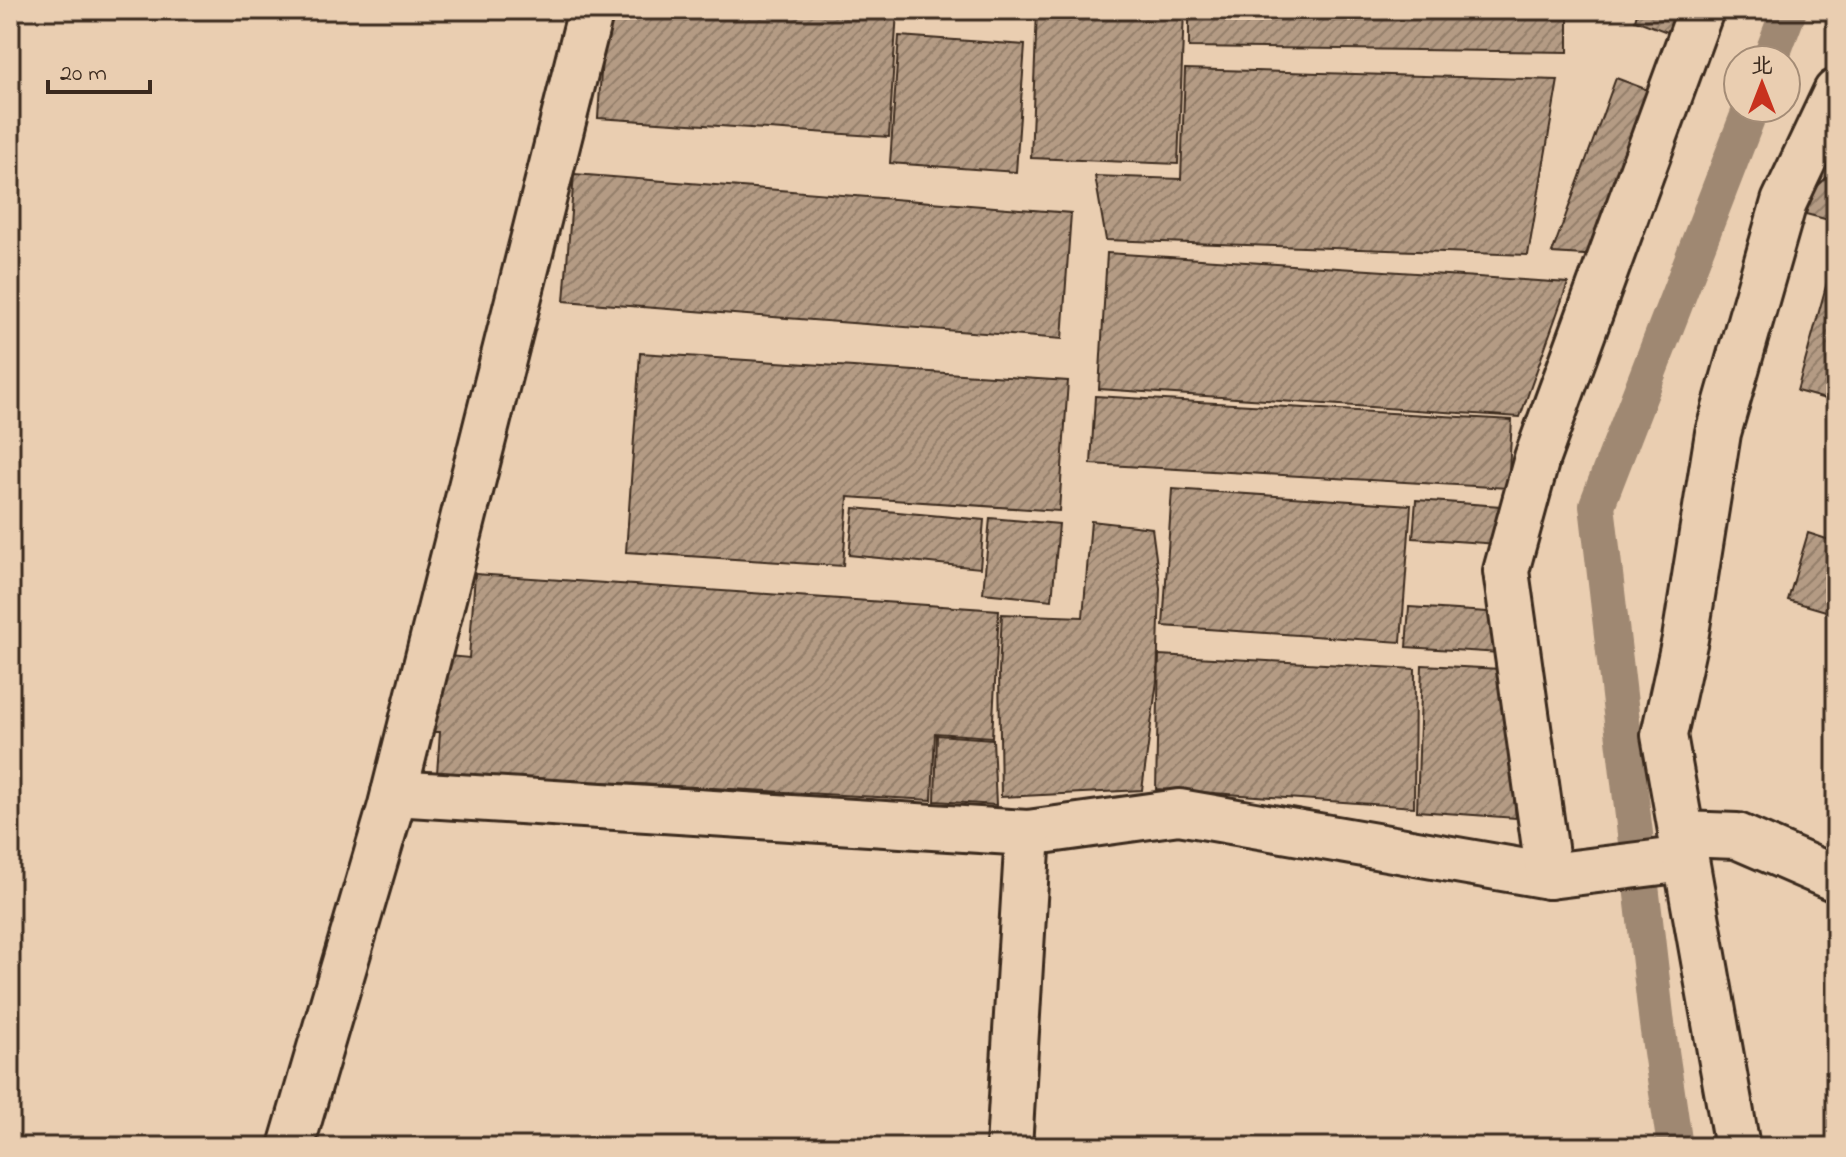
<svg xmlns="http://www.w3.org/2000/svg" width="1846" height="1157" font-family="'Indie Flower','LXGW WenKai TC',sans-serif">
<style>
.lines{fill:none;stroke-linecap:round;stroke-linejoin:round}
.canal{stroke:#9f8872;stroke-width:36}
.building{fill:url(#building-hatch);stroke:#3b2a1e;stroke-width:2}
.minor-casing{stroke:#3b2a1e;stroke-width:50}
.minor{stroke:#eaceb1;stroke-width:44}
</style>
<defs>
<pattern id="building-hatch" width="6" height="6" patternUnits="userSpaceOnUse" patternTransform="scale(2)"><rect width="6" height="6" fill="#b49b84"/><path d="M-1 1l2-2M0 6l6-6M5 7l2-2" fill="none" stroke="#947f6b"/></pattern>
</defs>
<rect width="100%" height="100%" fill="#eaceb1"/>
<filter id="ink" filterUnits="userSpaceOnUse"><feTurbulence type="fractalNoise" baseFrequency=".0125" numOctaves="2"/><feDisplacementMap in="SourceGraphic" scale="16" xChannelSelector="R" yChannelSelector="G"/><feConvolveMatrix kernelMatrix="1 2 1 2 8 2 1 2 1" color-interpolation-filters="sRGB"/></filter>
<g filter="url(#ink)">
<g class="lines">
<g class="canal">
<path d="M1770 60 1789 10"/>
<path d="M1675 1147 1657 1024 1597 505 1751 108"/>
</g>
</g>
<g class="building">
<path d="M605 10 897 11 889 137 598 118Z"/>
<path d="M1037 10H1184L1178 164 1031 158Z"/>
<path d="M1189 10H1568V52L1189 47Z"/>
<path d="M1638 10H1688L1678 36 1635 20Z"/>
<path d="M899 36 1025 45 1016 172 890 163Z"/>
<path d="M1185 69 1558 80 1528 255 1106 240 1095 176 1181 179Z"/>
<path d="M1616 78 1659 94 1600 256 1552 253Z"/>
<path d="M1836 169V222L1806 214 1813 190Z"/>
<path d="M574 174 1071 213 1062 339 564 301Z"/>
<path d="M1836 250V402L1797 391Z"/>
<path d="M1107 253 1568 283 1520 417 1099 389Z"/>
<path d="M640 353 1068 381 1059 511 848 497 843 566 626 552Z"/>
<path d="M1095 396 1512 420 1508 488 1091 464Z"/>
<path d="M1172 489 1411 505 1401 642 1163 626Z"/>
<path d="M1416 500 1501 506 1498 544 1413 538Z"/>
<path d="M854 508 984 520 980 568 849 555Z"/>
<path d="M990 518 1059 524 1052 600 983 593Z"/>
<path d="M1091 521 1152 528 1160 588 1157 681 1142 790 1001 797 999 671 1002 614 1083 617Z"/>
<path d="M1808 533 1836 542V614L1788 600Z"/>
<path d="M475 574 999 610 992 737 935 733 932 800 437 773 440 732H423L438 655 469 658Z"/>
<path d="M1409 607 1503 613 1500 653 1406 647Z"/>
<path d="M1159 655 1415 669 1414 807 1156 789Z"/>
<path d="M1422 665 1501 669 1516 818 1417 811Z"/>
<path d="M937 735 993 739 996 805 935 801Z"/>
</g>
<g class="lines">
<g class="minor-casing">
<g id="minor">
<path d="M394 793 1028 833 1179 812 1549 876 1686 859"/>
<path d="M1681 834 1737 836 1836 879"/>
<path d="M1549 876 1506 571 1537 458 1701 10"/>
<path d="M291 1147 390 809 591 10"/>
<path d="M1009 1147 1028 833"/>
<path d="M1737 1147 1664 735 1685 639 1718 433 1784 202 1836 92"/>
</g>
</g>
<use href="#minor" class="minor"/>
</g>
</g>
<rect width="1846" height="1157" fill="none" stroke="#eaceb1" stroke-width="40"/>
<rect x="20" y="20" width="1806" height="1117" fill="none" stroke="#3b2a1e" stroke-width="3" filter="url(#ink)"/>
<g transform="translate(1762 84)"><circle r="38" fill="#eaceb1" stroke="#a48c76" stroke-width="2"/>
<path d="M0-6L14 30L0 20L-14 30Z" fill="#c8321e"/>
<text y="-12" font-size="22" font-weight="bold" text-anchor="middle" fill="#3b2a1e">北</text>
</g>
<path d="M48 80v12h102v-12" fill="none" stroke="#3b2a1e" stroke-width="4"/>
<text x="60" y="80" font-size="24" fill="#3b2a1e" stroke="#eaceb1" stroke-width="6" paint-order="stroke">20 m</text>
</svg>
